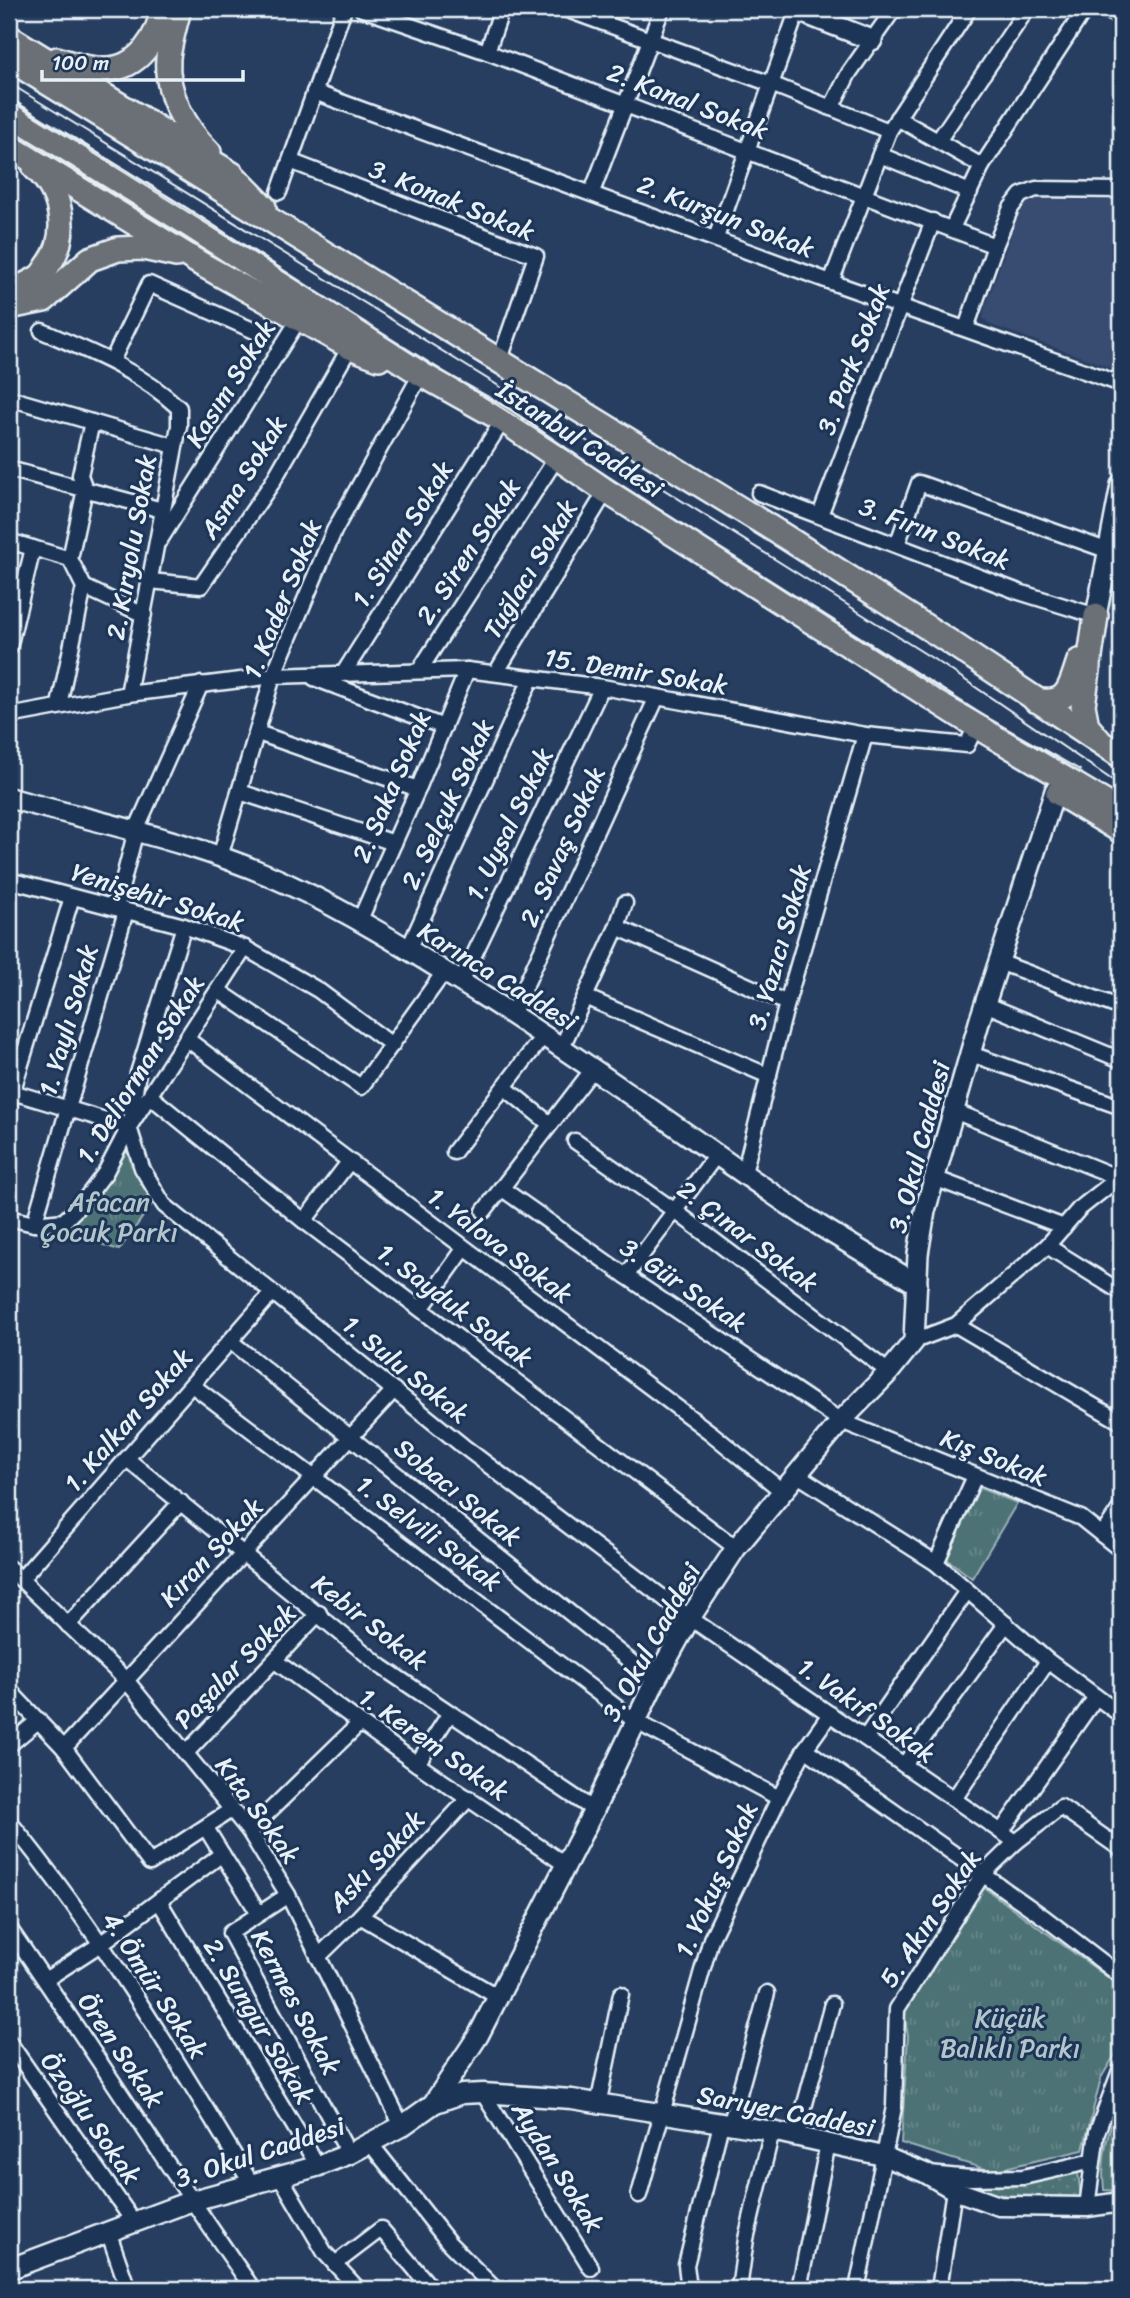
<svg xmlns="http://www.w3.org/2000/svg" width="1130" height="2298" font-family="Sriracha,sans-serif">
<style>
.built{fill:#374b70}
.grass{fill:url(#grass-dots);stroke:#9ab2b6;stroke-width:2}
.park{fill:url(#park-tufts);stroke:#9ab2b6;stroke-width:2}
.pitch{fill:#4d7275;stroke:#9ab2b6;stroke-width:2}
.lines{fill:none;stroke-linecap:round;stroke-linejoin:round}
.minor-casing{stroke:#e8f1f8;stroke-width:19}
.tertiary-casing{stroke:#e8f1f8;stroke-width:23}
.secondary-casing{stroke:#e8f1f8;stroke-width:24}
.trunk-casing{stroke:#e8f1f8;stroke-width:28}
.minor{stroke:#1d3557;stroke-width:14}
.tertiary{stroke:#1d3557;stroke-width:18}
.secondary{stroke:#1d3557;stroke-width:19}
.trunk{stroke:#6b6f75;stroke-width:23}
.tram{stroke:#e8f1f8;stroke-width:2}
.labels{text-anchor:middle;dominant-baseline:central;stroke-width:6;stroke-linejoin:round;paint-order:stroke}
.street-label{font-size:26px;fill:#e8f1f8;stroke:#1d3557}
.park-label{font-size:26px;fill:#b2c5ca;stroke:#1d3557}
</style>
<defs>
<pattern id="grass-dots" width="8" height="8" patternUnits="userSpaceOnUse" patternTransform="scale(1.75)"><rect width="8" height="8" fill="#4d7275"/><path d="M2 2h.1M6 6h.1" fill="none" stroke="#678789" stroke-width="1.8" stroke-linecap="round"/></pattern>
<pattern id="park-tufts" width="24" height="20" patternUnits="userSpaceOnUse" patternTransform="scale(1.75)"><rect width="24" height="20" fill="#4d7275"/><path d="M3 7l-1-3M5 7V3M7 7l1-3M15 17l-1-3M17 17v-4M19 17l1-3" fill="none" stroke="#678789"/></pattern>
</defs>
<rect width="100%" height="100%" fill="#273e61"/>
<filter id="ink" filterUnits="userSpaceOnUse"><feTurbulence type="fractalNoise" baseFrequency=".0143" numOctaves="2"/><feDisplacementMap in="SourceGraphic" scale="14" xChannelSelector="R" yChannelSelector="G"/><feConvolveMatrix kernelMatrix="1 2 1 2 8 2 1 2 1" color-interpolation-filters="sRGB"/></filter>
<g filter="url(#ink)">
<path class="built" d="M1027 199 1121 200V371L991 325 983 318 984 310 1019 213Z"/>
<path class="grass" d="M1078 2172 1081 2198 1012 2197 965 2188V2183H1020Z"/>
<g class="park">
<path d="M131 1152 152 1204 119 1250 61 1231 125 1153Z"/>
<path d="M977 1487 1017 1503 972 1578 948 1560 947 1553Z"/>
<path d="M979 1884 1121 1987V2045L1101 2078 1083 2150 991 2171 901 2143 908 2036 903 2008Z"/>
</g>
<path class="pitch" d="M1121 2096V2191L1104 2190C1100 2156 1109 2128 1121 2096Z"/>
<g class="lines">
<g class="minor-casing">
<g id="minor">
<path d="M362 9 487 52 995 246"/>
<path d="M565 9 771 84 889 131"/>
<path d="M487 52 502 9"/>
<path d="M314 92 831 282 1121 384"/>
<path d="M831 108 849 73 894 9"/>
<path d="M897 118 982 166"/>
<path d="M938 141 1027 9"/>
<path d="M880 155 970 192"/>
<path d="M290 161 536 256 499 362"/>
<path d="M279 192 344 9"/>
<path d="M592 192 662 9"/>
<path d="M952 228 982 166 1085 9"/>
<path d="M716 238 798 9"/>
<path d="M831 282 889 131 969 9"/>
<path d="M966 328 995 246 1011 208 1021 195 1036 189 1121 190"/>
<path d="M42 331C91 352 140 371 179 408V426L128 694"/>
<path d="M112 361 149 284 257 332"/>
<path d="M9 398 174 446"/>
<path d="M9 469 162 510"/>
<path d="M759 493 1019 592 1096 616"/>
<path d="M820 515 933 221"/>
<path d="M160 540 299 319"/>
<path d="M9 541 70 559"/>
<path d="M897 545 919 483 1109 551"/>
<path d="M150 581 201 586 272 483 350 347"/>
<path d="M84 587 144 615"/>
<path d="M9 648 33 548"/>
<path d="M419 671 557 457"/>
<path d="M496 673 606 491"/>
<path d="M343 674 503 420"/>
<path d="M314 678 444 727"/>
<path d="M59 705 84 587 70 559 85 489 80 475 92 422"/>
<path d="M9 716 128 694 273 676 467 670 602 687 865 735 967 745 976 726"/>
<path d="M258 733 418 789"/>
<path d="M240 792 394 843"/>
<path d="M220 857 273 676 334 531 421 374"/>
<path d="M9 880 184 926 245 948 318 990 392 1045"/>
<path d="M116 908 136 830 201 684"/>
<path d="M359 922 418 789 467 670"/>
<path d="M184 926 138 1073 129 1127 142 1168 164 1205 463 1446 690 1618 1016 1842"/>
<path d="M617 927 787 1003"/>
<path d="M408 950 531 679"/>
<path d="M999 962 1121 1008"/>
<path d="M461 982 602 687"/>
<path d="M219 991 361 1087 444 972"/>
<path d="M585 997 769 1076"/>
<path d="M985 1004 1121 1060"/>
<path d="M512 1015 657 697"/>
<path d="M187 1039 711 1433 782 1491"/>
<path d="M562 1047 617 927 625 903"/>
<path d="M971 1054 1121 1107"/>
<path d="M504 1087 550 1124"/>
<path d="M9 1091 129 1127"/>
<path d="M150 1096 304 1221 736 1548"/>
<path d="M9 1103 72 897"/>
<path d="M954 1111 1119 1178"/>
<path d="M575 1141 675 1211 889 1372"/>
<path d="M454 1152 544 1035"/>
<path d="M744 1173 787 1003 865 735"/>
<path d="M934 1178 1064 1227"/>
<path d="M501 1188 626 1276 841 1421 1081 1518 1121 1550"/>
<path d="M484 1211 593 1069"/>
<path d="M9 1218 34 1224 64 1221 82 1203 105 1173 129 1127 245 948"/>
<path d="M304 1221 349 1162"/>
<path d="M34 1224 126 911"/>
<path d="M1047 1246 1121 1292"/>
<path d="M626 1276 717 1154"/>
<path d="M421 1309 464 1249"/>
<path d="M956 1325 1121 1422"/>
<path d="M230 1341 655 1681"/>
<path d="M914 1341 956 1325 1047 1246 1079 1209 1121 1176"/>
<path d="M192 1385 635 1721 779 1798"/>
<path d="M127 1459 382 1667 594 1810"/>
<path d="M796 1474 936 1563"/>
<path d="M975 1476 936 1563 1048 1661 1121 1715"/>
<path d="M1102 1535 1121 1507"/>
<path d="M9 1568 126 1680 249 1831 288 1895 402 2126"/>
<path d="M21 1579 272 1293"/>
<path d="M68 1625 181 1502"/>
<path d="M275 1661 417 1764 566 1865"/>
<path d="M9 1690 64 1748 150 1863 231 1810"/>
<path d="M865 1738 967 1591"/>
<path d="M9 1745 39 1720"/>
<path d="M64 1748 394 1390"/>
<path d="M805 1749 1045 1918 1121 1976"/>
<path d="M186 1753 319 1613"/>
<path d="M417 1764 450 1713"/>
<path d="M904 1765 1006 1624"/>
<path d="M954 1799 1048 1661"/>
<path d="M9 1821C101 1933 176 2059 251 2183"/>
<path d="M206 1828 259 1914"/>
<path d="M249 1831 360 1723"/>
<path d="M1001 1832 1096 1697"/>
<path d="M288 1895 230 1933 349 2154"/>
<path d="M159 1901 318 2166"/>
<path d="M360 1916 498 1997"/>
<path d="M9 1928C92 2047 169 2170 253 2289"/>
<path d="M318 1957 360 1916 469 1798"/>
<path d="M45 1980 99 1945 222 1854"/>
<path d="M9 2042 133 2221"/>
<path d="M483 2093 591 2268"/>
<path d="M598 2105 621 1994"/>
<path d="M730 2126 767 1993"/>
<path d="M796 2137 832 2004"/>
<path d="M370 2143 449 2243 495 2289"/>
<path d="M929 2174 970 2178 1023 2177 1093 2161"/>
<path d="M280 2176 325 2253 358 2289"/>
<path d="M639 2195 711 1939 779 1798 805 1749 830 1714"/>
<path d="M1087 2207 1097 2132 1121 2068"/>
<path d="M108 2231 128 2289"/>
<path d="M335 2264 381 2229 432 2289"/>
<path d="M689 2289 686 2265 721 2124"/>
<path d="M739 2289 746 2239 772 2131"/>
<path d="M799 2289 828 2143"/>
<path d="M857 2289 894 2107 897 2009 983 1874 1016 1842 1061 1807 1121 1849"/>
<path d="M939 2289 954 2190"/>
</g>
</g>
<g class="tertiary-casing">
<path id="tertiary" d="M433 2104 462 2094 483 2093 572 2099 772 2131 883 2156 925 2173 954 2190 999 2206 1087 2207 1121 2202"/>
</g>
<g class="secondary-casing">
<g id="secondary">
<path d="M793 9 872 40"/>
<path d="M1110 9 1121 16"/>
<path d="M1096 616 1121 485"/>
<path d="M9 798C104 824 202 843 292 886 357 916 419 956 480 994 592 1065 699 1144 808 1218 843 1241 881 1262 917 1284"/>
<path d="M9 2269 191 2201 318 2166 349 2154 402 2126 433 2104 478 2036 594 1810 655 1681 690 1618 736 1548 841 1421 889 1372 914 1341 918 1254 925 1211 980 1019 1055 791"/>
</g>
</g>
<g class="trunk-casing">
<g id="trunk">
<path d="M179 9C175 25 170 42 168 58 165 92 185 129 209 152"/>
<path d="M9 37 232 174 264 207"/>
<path d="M9 59 784 536 950 642 1121 756"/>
<path d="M57 59C72 64 90 70 106 69 138 69 159 37 162 9"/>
<path d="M9 113 180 219 421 374 503 420 606 491 976 726 1121 812"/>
<path d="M9 146 201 264 350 347 379 358"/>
<path d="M9 292C18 288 30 283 39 277 43 274 46 268 49 264 70 234 62 192 35 168"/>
<path d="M9 307 44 300 90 259 118 249 143 248 176 255"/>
<path d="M1096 616 1083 705 1087 726 1099 740"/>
<path d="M1035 700C1069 707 1070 686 1079 661"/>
<path d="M1058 793 1121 831"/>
</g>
</g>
<use href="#minor" class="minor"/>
<use href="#tertiary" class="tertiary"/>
<use href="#secondary" class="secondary"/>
<use href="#trunk" class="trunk"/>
<g class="tram">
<path d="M9 83 528 404 943 665 1121 786"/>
<path d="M9 100 510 413 942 692 1080 770"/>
</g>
</g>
</g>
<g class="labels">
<g class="street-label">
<text transform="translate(688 101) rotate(21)">2. Kanal Sokak</text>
<text transform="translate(452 200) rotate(22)">3. Konak Sokak</text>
<text transform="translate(726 216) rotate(21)">2. Kurşun Sokak</text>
<text transform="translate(853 359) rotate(-69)">3. Park Sokak</text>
<text transform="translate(230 383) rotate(-58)">Kasım Sokak</text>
<text transform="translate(580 439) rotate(33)">İstanbul Caddesi</text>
<text transform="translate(243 477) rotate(-58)">Asma Sokak</text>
<text transform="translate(935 533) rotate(21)">3. Fırın Sokak</text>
<text transform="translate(402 534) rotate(-58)">1. Sinan Sokak</text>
<text transform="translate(131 547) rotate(-80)">2. Kıryolu Sokak</text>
<text transform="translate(468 551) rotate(-57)">2. Siren Sokak</text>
<text transform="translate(530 569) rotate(-59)">Tuğlacı Sokak</text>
<text transform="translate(282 599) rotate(-68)">1. Kader Sokak</text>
<text transform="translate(636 671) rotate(9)">15. Demir Sokak</text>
<text transform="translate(391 786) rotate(-67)">2. Saka Sokak</text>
<text transform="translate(447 804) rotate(-65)">2. Selçuk Sokak</text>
<text transform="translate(509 824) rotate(-64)">1. Uysal Sokak</text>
<text transform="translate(562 846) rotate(-66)">2. Savaş Sokak</text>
<text transform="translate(158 897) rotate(17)">Yenişehir Sokak</text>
<text transform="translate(779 947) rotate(-74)">3. Yazıcı Sokak</text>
<text transform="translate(498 976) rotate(32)">Karınca Caddesi</text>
<text transform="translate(68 1020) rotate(-74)">1. Yaylı Sokak</text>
<text transform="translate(140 1069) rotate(-58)">1. Deliorman Sokak</text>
<text transform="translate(919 1147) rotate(-75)">3. Okul Caddesi</text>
<text transform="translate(748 1236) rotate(37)">2. Çınar Sokak</text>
<text transform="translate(500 1245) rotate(37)">1. Yalova Sokak</text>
<text transform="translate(684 1285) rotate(34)">3. Gür Sokak</text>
<text transform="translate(455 1305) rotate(37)">1. Sayduk Sokak</text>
<text transform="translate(406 1369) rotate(39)">1. Sulu Sokak</text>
<text transform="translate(128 1420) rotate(-49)">1. Kalkan Sokak</text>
<text transform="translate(994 1457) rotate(22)">Kış Sokak</text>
<text transform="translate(458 1492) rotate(39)">Sobacı Sokak</text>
<text transform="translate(429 1533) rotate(37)">1. Selvili Sokak</text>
<text transform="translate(211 1552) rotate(-47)">Kıran Sokak</text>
<text transform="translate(370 1622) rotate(38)">Kebir Sokak</text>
<text transform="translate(651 1642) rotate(-61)">3. Okul Caddesi</text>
<text transform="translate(235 1666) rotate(-46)">Paşalar Sokak</text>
<text transform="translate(867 1710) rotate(35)">1. Vakıf Sokak</text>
<text transform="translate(434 1744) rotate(35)">1. Kerem Sokak</text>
<text transform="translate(258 1810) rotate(54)">Kıta Sokak</text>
<text transform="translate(376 1861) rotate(-47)">Askı Sokak</text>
<text transform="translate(716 1879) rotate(-66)">1. Yokuş Sokak</text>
<text transform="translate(930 1918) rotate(-56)">5. Akın Sokak</text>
<text transform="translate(155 1985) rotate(57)">4. Ömür Sokak</text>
<text transform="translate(296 2002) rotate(62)">Kermes Sokak</text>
<text transform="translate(259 2021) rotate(59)">2. Sungur Sokak</text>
<text transform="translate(121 2050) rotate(56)">Ören Sokak</text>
<text transform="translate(786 2111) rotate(11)">Sarıyer Caddesi</text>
<text transform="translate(91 2118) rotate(55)">Özoğlu Sokak</text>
<text transform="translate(260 2152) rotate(-18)">3. Okul Caddesi</text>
<text transform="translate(558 2167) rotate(58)">Aydan Sokak</text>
</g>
<g class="park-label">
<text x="109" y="1202">Afacan<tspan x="109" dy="30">Çocuk Parkı</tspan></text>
<text x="1010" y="2018">Küçük<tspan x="1010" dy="30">Balıklı Parkı</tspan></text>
</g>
</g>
<rect width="1130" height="2298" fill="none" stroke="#1d3557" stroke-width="35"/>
<rect x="18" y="18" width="1095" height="2263" fill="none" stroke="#e8f1f8" stroke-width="2.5" filter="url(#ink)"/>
<path d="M42 70v10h201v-10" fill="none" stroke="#e8f1f8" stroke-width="3.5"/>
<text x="52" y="70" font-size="21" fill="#e8f1f8" stroke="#1d3557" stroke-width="5" paint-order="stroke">100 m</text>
</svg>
